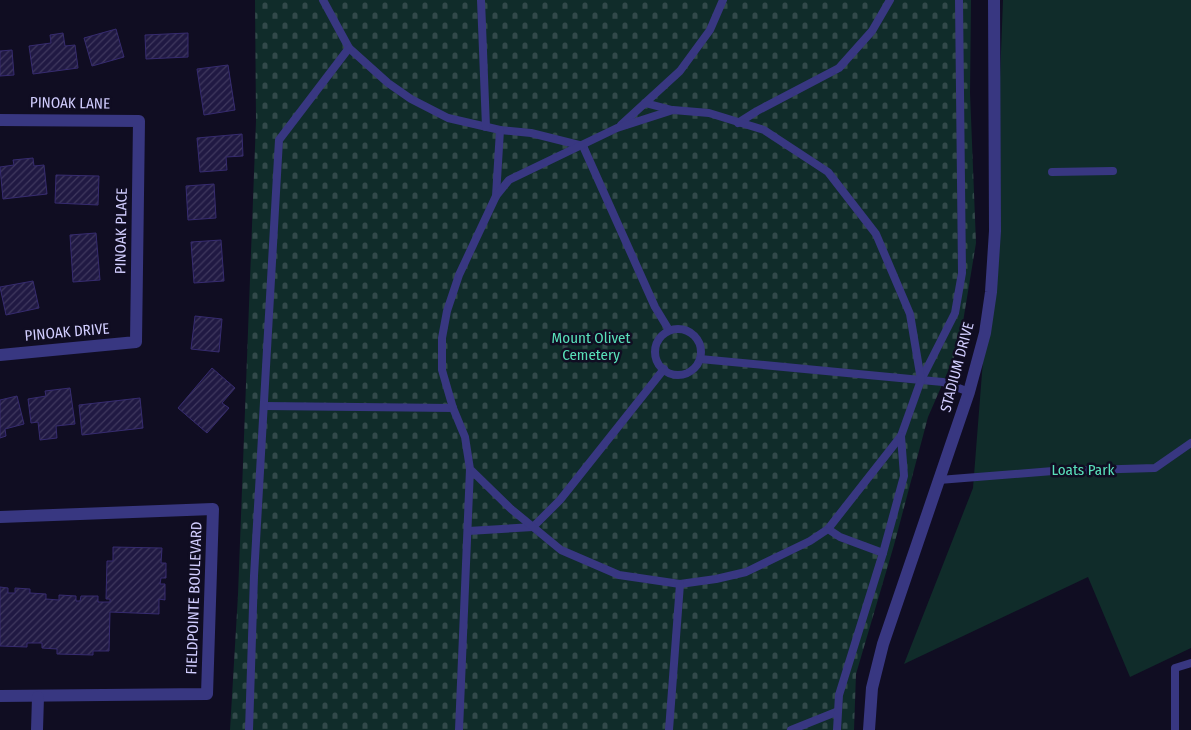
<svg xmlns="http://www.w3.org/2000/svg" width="1191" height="730" font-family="'Fira Sans Condensed',sans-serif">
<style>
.cemetery{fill:url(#cemetery-stones)}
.green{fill:#102c2a}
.building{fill:url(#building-hatch);stroke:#362b6f}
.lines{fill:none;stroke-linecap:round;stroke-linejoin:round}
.service{stroke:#383781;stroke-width:8}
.minor{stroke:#383781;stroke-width:12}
.labels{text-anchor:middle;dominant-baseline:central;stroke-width:5;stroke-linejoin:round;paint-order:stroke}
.street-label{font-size:15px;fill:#d2ceff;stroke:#100d22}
.park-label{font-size:15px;fill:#59e0ba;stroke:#100d22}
</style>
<defs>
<pattern id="cemetery-stones" width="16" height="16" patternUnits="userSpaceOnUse" patternTransform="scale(1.25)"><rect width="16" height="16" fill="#102c2a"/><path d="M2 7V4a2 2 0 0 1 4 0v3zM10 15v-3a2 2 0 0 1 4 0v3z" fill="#32494a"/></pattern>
<pattern id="building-hatch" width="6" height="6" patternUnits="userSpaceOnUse" patternTransform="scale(1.25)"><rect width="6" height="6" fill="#201943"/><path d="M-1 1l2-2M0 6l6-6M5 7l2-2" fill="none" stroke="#40395f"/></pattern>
</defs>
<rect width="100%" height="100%" fill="#100d22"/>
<path class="cemetery" d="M255 0H971L970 93 976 243 959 346 928 417 894 545 856 674 854 730H230L238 595 256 121Z"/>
<path class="green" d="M1003 0H1191V648L1130 677 1088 577 904 664 973 488 995 207Z"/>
<g class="building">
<path d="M116 29 124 57 92 66 84 38Z"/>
<path d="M63 33 65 46 75 45 78 68 33 74 29 46 51 43 50 35Z"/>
<path d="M188 33V57L146 59 145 35Z"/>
<path d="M12 50 14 75 0 76V51Z"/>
<path d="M228 65 235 110 204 115 197 69Z"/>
<path d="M242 134 243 156 226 157 227 170 200 172 197 138Z"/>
<path d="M33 158 34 166 44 165 47 194 3 199 0 167 14 165 13 160Z"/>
<path d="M56 175 99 176 98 205 55 203Z"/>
<path d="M214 184 216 218 188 220 186 186Z"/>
<path d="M96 233 100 280 73 282 70 235Z"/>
<path d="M221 240 224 281 194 283 191 242Z"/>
<path d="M33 281 39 308 6 315 0 287Z"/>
<path d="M195 316 222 319 219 352 191 349Z"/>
<path d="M212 368 235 388 222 403 229 408 207 433 178 408Z"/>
<path d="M70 388 75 424 56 426 57 438 40 440 38 422 31 423 28 399 46 396 45 391Z"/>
<path d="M17 396 24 424 5 429 6 436 0 438V400Z"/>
<path d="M140 398 143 428 82 435 79 405Z"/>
<path d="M113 547 162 548 161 563H166V578H161L160 584H165V600L159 599V614L110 612 109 651H93V655L57 654V649L42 648V643H27V647L0 646V587L8 588V593H15V588L30 589V593L46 594V599L59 600V595L76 596V601H80L81 596H98V602H110V599H106L107 561H113Z"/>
</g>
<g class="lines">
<g class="service">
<path d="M323 0 349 48 388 83 411 99 448 118 500 130 531 133 583 146 655 307 669 330"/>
<path d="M481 0 486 127"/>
<path d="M645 103 672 110"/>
<path d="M738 123 757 111 839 68 872 31 890 0"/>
<path d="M621 125 680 71 710 30 723 0"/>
<path d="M1052 172 1113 171"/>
<path d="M496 196 500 130"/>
<circle cx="678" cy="352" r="23"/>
<path d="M700 359 921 380 943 382 969 392"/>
<path d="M921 380 955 313 962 273 959 0"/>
<path d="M264 406 453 408"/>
<path d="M939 480 1053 471 1155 468 1191 443"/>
<path d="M828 529 840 537 883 553"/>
<path d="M468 531 533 527 560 500 664 369"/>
<path d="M249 730 254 576 279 140 349 48"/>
<path d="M459 730 470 469 465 437 453 408 442 370V338L447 311 459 275 496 196 509 180 617 128 673 110 709 113 764 130 828 172 876 234 910 314 921 380 901 436 828 529 810 541 746 572 716 579 680 584 619 575 561 550 511 509 470 469"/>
<path d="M669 730 680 584"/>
<path d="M791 730 836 712"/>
<path d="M837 730 839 695 883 553 904 476 901 436"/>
<path d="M1175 730V668L1191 663"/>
</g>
<g class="minor">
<path d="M0 120 139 121 136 342 0 355"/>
<path d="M0 517 213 509 207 694 0 696"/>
<path d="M37 730 38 697"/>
<path d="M869 730 872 688 883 644 969 392 985 333 991 292 995 231 994 0"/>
</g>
</g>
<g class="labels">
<g class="street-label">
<text transform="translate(70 103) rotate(1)">PINOAK LANE</text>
<text transform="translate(121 231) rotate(-89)">PINOAK PLACE</text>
<text transform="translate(67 332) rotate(-5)">PINOAK DRIVE</text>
<text transform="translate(957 367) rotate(-75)">STADIUM DRIVE</text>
<text transform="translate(194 598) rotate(-88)">FIELDPOINTE BOULEVARD</text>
</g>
<g class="park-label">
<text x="591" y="338">Mount Olivet<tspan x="591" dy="17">Cemetery</tspan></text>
<text x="1083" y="470">Loats Park</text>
</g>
</g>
</svg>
